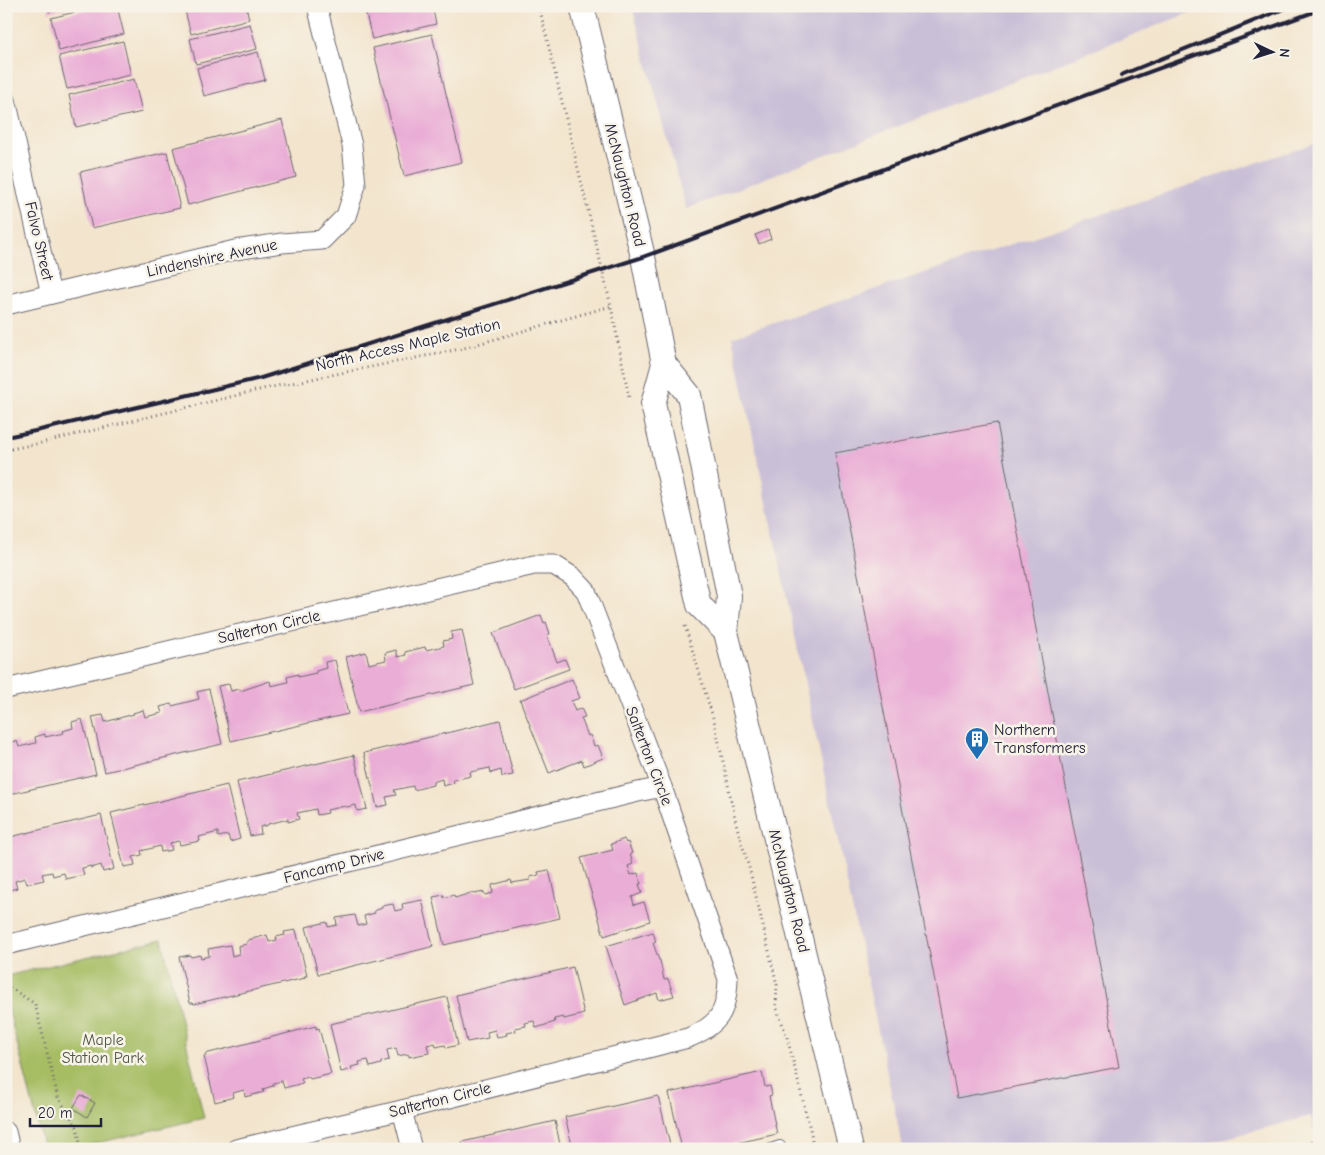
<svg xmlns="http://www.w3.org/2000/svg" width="1325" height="1155" font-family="'Comic Neue',sans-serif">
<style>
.industrial{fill:#c9bfd7}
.green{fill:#a6bd63;stroke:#64704f}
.building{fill:#eaadd6}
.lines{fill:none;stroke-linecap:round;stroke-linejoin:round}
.service-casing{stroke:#6b666e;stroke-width:12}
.minor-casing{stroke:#6b666e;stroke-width:21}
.tertiary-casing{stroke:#6b666e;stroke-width:26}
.path{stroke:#6b666e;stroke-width:3;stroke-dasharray:1 4;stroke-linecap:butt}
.service{stroke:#fff;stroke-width:10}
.minor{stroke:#fff;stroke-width:19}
.tertiary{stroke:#fff;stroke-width:24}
.rail{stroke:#22223b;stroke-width:4}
.labels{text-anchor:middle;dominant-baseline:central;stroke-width:5;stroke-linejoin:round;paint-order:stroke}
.street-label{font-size:16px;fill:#22223b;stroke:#f7f3e8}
.poi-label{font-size:16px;fill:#22223b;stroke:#f7f3e8;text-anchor:start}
.park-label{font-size:16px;fill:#505849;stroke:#f7f3e8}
</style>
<rect width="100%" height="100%" fill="#f7f3e8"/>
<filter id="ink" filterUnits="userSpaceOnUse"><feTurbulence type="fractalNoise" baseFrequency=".02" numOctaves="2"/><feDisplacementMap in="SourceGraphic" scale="10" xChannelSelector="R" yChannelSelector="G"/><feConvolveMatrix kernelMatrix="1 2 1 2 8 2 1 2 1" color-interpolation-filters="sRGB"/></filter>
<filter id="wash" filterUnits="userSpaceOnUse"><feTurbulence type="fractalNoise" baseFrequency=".0096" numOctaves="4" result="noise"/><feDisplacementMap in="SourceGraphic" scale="20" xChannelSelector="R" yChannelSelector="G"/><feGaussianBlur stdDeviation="1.12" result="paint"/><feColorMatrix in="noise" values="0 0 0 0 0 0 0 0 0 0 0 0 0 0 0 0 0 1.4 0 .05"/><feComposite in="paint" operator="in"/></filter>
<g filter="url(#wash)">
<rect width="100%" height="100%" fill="#f3e5cd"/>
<g class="industrial">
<path d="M632 6H1207L686 209Z"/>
<path d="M1319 142V1149H1317L1311 1116 1185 1149H903L732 337Z"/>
</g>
<path class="green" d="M162 939 204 1118 72 1149H44L6 1000V976Z"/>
<g id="blocks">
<g class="building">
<path d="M48 6H69V7L49 12Z"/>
<path d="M99 6H117L124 34 59 51 51 18Z"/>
<path d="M189 6H246L249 19 191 34 184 7Z"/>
<path d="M364 6H432L436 24 372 39Z"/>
<path d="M250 24 257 49 196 64 190 39Z"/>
<path d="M432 34 462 162 404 176 373 48Z"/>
<path d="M123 41 131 75 67 89 59 56Z"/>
<path d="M258 52 265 80 204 96 197 68Z"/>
<path d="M134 79 142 112 76 127 69 95Z"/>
<path d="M282 120 296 177 188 205 173 148Z"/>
<path d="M167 152 180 208 92 228 80 172Z"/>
<path d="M768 230 771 239 759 244 755 235Z"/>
<path d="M997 423 1119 1067 957 1098 835 453Z"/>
<path d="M541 615 544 623 546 622 550 634 547 635 557 662 565 659 569 669 514 689 493 633Z"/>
<path d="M462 630 474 685 359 712 346 657 366 652 369 664 386 660 385 653 396 650 398 657 406 655 405 652 425 647 426 650 444 646 443 641 452 639 451 632Z"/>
<path d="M335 660 348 714 231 741 218 686 229 684 231 691 240 689V691L270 681 271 686 288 682 287 677 298 674V677L316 673V671L326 668 325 662Z"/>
<path d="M572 679 580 698 571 701 575 711 581 708 585 717 581 718 588 736 590 735 594 746 598 745 603 758 584 766 582 760 549 773 520 700Z"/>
<path d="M209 689 222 744 105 772 92 717 103 715 105 722 134 714 133 713 143 710 145 717 162 713 160 707 171 704 172 706 199 699 197 692Z"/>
<path d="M82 719 96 774 6 795V745H8V743L17 741 19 747 36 743 35 737 45 734V737L64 733 63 731 73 728 72 722Z"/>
<path d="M500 720 513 775 502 777 501 770 491 773 490 768 470 772 471 776 453 780 454 783 443 786 442 779 433 782V785L414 790 413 786 394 790 396 795 386 797 388 805 377 807 364 753Z"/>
<path d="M354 755 367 809 357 811 356 805 346 807 345 806 327 810 328 813 317 815 316 809 297 813 299 819 288 822V819L268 824V825L260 827 261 834 250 836 237 782Z"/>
<path d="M227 785 240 839 230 842 228 835 218 837V832L199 837 200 841 180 845 179 841 170 843 172 850 161 852 160 846 141 851 142 855 133 857 135 865 124 867 111 813Z"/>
<path d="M101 815 114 869 103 872 101 865 91 868V866L82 868 84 875 66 879 64 873 53 876 52 872 42 874 44 880 27 884 25 878 15 881 17 888 6 891V838Z"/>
<path d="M624 839 626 843 628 842 632 853 630 854 633 864 628 866 631 875 638 873 641 884H639L642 893 632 897 634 905 644 902 650 921 604 936 581 858 613 850 611 844Z"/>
<path d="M549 870 560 918 444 945 433 897 444 895V898L454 895 455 898 474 892V894L484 892 485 895 493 893 492 885 511 880 512 883 530 880V877L539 875 538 872Z"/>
<path d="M422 900 433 946H431V947L320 974H318L306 927 327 922 328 927 337 925 336 918 355 915 358 926 366 924 364 916 375 913 374 911 382 908V906L393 904 395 911 403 909 402 904Z"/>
<path d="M296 930 307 976H304L305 978 194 1004 193 1003H190L179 957 190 955 191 957 200 955 201 958 209 956 208 949 230 945 232 956 239 954 238 946 247 944 246 942H248V940L267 935 269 942 277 940 276 937 285 935 284 932Z"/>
<path d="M653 932 656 942 653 943 659 960H660L664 980 668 979 674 996 659 1000 657 993 625 1005 606 946Z"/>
<path d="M573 967 584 1014 564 1019 563 1017 554 1019 555 1022 536 1028 534 1021 525 1023 526 1026 515 1028 516 1031 506 1033 507 1035 497 1037 495 1030 487 1032 488 1038 467 1042 456 995Z"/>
<path d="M447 997 458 1045 446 1048 445 1045 436 1047 435 1043 427 1045 429 1053 409 1057V1055L407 1054 398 1056 396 1048 387 1050 389 1060 381 1062V1064L370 1067 368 1060 359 1062 360 1065 351 1067 352 1069 341 1072 330 1024Z"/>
<path d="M316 1026V1029L319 1028 331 1074 310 1079 309 1077 301 1079 303 1083 284 1088 282 1081 273 1083V1086L263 1089 264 1092 245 1097 244 1090 233 1093 234 1097 215 1102 204 1056H206L205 1054Z"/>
<path d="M762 1072 765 1087 770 1086 772 1095 769 1096 777 1134 711 1149H682L669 1093Z"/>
<path d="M81 1095 95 1103 87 1117 73 1108Z"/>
<path d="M658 1096 671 1149H573L565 1117Z"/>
<path d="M555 1121 561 1149H463L462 1142Z"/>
</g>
</g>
</g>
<g filter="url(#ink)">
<use href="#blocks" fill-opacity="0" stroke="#6b666e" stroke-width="1"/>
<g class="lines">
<g class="service-casing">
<path id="service" d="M771 1149 780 1146 781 1149"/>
</g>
<g class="minor-casing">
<g id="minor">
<path d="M6 100 51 294"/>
<path d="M6 305 235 250 282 243 322 240 346 216 356 185 352 145 317 6"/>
<path d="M6 689 534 565H554L573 577 586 591 662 787 728 979C727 1012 719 1025 688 1038L402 1110 236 1149"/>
<path d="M6 945 638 792 662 787"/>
<path d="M402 1110 412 1149"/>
<path d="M6 1132 10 1149"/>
<path d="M1318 1149 1319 1148"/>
</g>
</g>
<g class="tertiary-casing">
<g id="tertiary">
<path d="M582 6 643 257 664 364 653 404 699 605 726 632"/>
<path d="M664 364 689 395 729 596 726 632 851 1149"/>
</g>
</g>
<g class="path">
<path d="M539 6 611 306 629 397"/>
<path d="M6 450 41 443 267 388 460 349 611 306"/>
<path d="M685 626 715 724 737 827 750 871 777 985 776 1006 787 1037 811 1133 813 1149"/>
<path d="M6 985 35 1004 58 1097 77 1127 81 1149"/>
</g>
<use href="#service" class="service"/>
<use href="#minor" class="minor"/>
<use href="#tertiary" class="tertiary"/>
<g class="rail">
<path d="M1121 75 1291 6"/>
<path d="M6 437 40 430 261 378 643 257 1319 10"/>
</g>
</g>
</g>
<defs>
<g id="building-pin" transform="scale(1.25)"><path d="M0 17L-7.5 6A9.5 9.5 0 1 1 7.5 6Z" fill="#1f6fb2" stroke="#f7f3e8"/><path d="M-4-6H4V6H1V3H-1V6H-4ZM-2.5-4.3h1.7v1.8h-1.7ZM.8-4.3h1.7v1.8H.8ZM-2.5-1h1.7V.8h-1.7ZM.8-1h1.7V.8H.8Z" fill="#fff"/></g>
</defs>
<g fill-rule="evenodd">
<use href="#building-pin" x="977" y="739"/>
</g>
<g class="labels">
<g class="street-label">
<text transform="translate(625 185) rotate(76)">McNaughton Road</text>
<text transform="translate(39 241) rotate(77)">Falvo Street</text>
<text transform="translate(212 258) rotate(-12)">Lindenshire Avenue</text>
<text transform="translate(408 345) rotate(-13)">North Access Maple Station</text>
<text transform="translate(269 627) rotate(-13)">Salterton Circle</text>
<text transform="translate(649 756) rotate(69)">Salterton Circle</text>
<text transform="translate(334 866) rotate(-14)">Fancamp Drive</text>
<text transform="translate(789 891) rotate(76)">McNaughton Road</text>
<text transform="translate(440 1100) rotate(-14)">Salterton Circle</text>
</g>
<g class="poi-label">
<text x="994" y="730">Northern<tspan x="994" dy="18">Transformers</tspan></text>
</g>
<g class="park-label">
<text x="103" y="1040">Maple<tspan x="103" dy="18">Station Park</tspan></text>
</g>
</g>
<rect width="1325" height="1155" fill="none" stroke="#f7f3e8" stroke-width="25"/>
<g transform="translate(1272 52) rotate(94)" stroke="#f7f3e8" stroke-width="4" paint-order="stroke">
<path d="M0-4L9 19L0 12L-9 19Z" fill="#22223b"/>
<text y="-8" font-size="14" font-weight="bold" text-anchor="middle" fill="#22223b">N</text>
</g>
<path d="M30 1118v8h71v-8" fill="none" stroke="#22223b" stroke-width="2.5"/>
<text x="38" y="1118" font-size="15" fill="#22223b" stroke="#f7f3e8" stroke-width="4" paint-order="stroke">20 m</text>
</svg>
